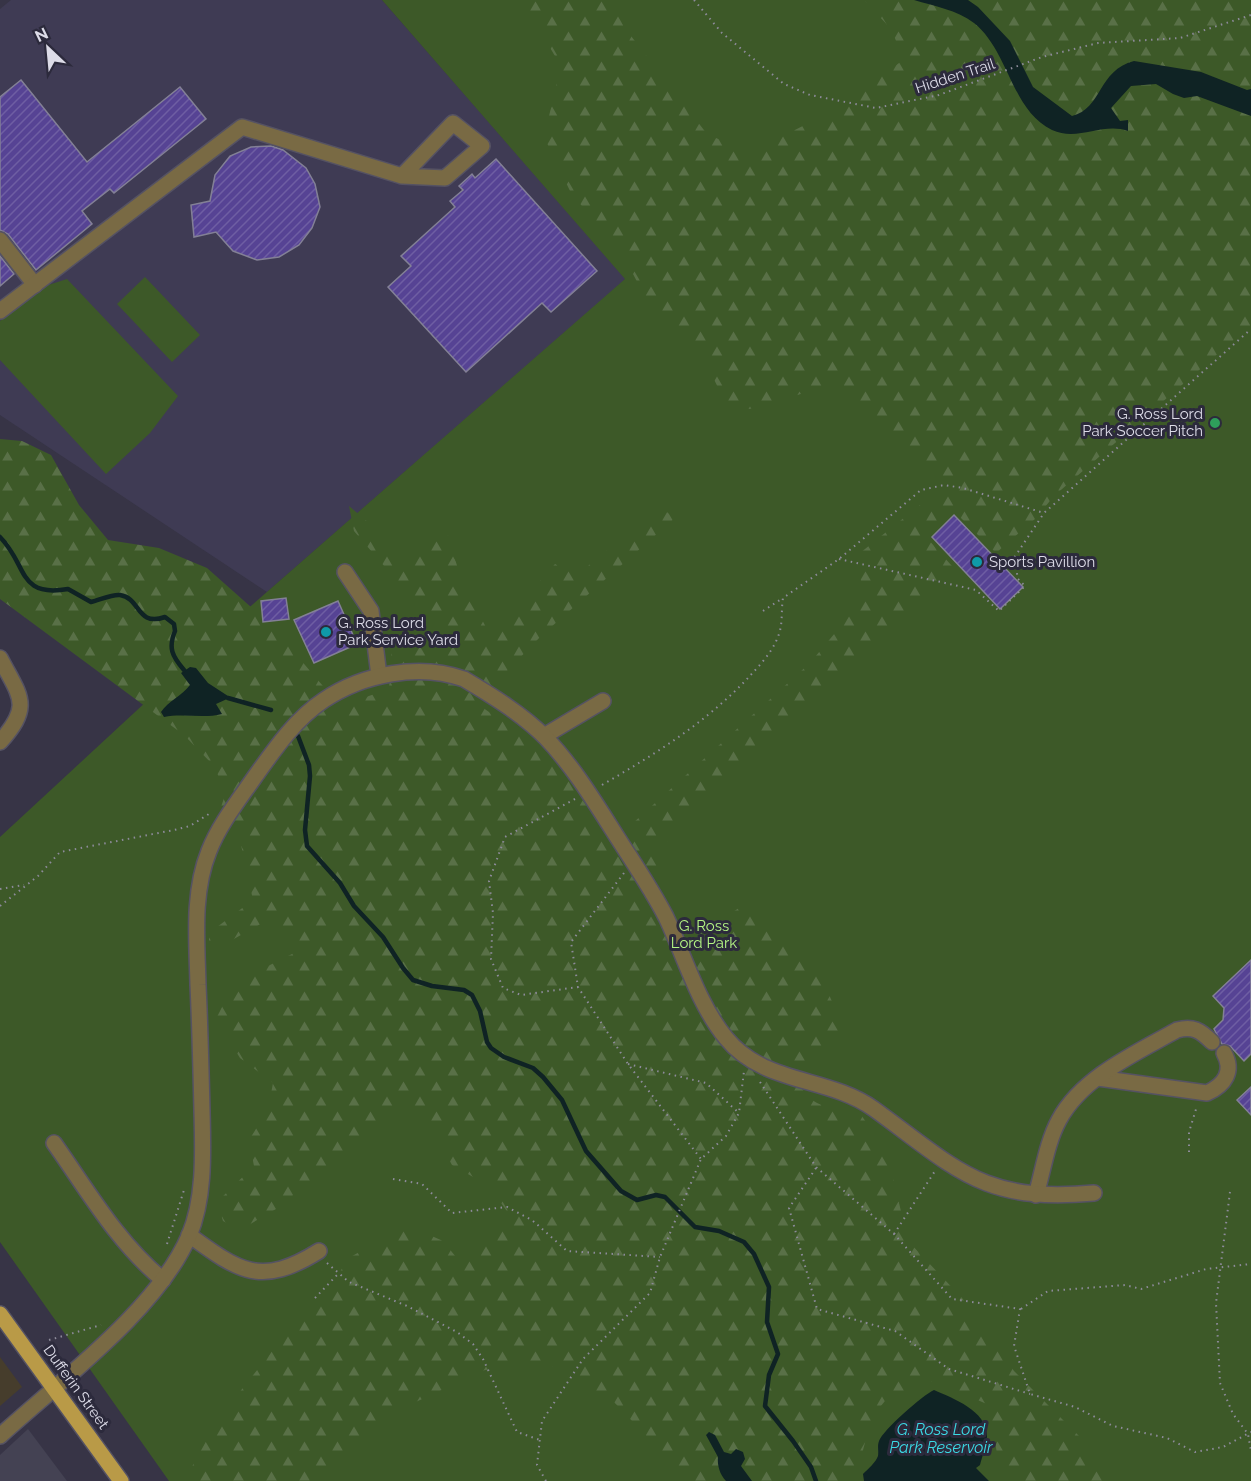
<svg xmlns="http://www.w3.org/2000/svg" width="1251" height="1481" font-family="Raleway,sans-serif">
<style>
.commercial{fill:#444253}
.industrial{fill:#463d2c}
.built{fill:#3f3b54}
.green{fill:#3d5928}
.forest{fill:url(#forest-firs)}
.water{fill:#0f2324}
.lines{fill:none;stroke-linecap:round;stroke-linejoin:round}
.stream{stroke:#0f2324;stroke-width:4.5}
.building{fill:url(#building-hatch);stroke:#838096;stroke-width:1.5}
.minor-casing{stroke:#555263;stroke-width:18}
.major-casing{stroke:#555263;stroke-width:18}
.path{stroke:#8d8b9a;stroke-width:2;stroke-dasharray:1.5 4.5;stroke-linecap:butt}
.minor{stroke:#796a44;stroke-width:15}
.major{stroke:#b99a47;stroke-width:15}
.leisure-dot{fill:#2e9e5b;stroke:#2c2a3c;stroke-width:2}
.culture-dot{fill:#0f9aa8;stroke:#2c2a3c;stroke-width:2}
.labels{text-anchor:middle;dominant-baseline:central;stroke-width:6;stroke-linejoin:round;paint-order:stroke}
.street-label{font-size:15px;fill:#dddce8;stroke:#2c2a3c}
.poi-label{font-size:15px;fill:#dddce8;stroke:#2c2a3c;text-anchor:start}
.park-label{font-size:15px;fill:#b4f584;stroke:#2c2a3c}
.water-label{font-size:16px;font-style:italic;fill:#3bdae5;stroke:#2c2a3c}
</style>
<defs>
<pattern id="forest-firs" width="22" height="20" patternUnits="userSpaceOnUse" patternTransform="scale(1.5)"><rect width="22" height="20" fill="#3d5928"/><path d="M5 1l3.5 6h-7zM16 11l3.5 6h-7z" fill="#597047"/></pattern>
<pattern id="building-hatch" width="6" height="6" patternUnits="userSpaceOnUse" patternTransform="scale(1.5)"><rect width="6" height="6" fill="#564394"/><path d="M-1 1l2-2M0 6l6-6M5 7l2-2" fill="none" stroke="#6e5ea3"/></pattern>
</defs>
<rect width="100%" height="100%" fill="#373446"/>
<path class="commercial" d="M28 1429 67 1481H0V1455Z"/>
<path class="industrial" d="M0 1357 22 1387 0 1406Z"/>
<path class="built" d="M11 0H382L626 279 267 592 0 415V9Z"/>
<g class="green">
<path d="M382 0H1251V1481H169L0 1242V837L229 625 625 279Z"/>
<path d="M145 277 200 335 172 362 117 304Z"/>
<path d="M67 279 178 396 150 433 106 474 0 360V321L39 288Z"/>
</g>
<path class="forest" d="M501 0H612L624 27 707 134 750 153 842 106 903 60 892 30 864 0H1251V15L1248 17 1251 19V325L1054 496 1035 519 996 553 955 512 927 538 959 574 848 671 657 851 656 915 668 940 695 937 748 902C788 936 835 980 841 1035L793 1073C812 1111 821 1104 859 1112L887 1152 908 1241 962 1298 1014 1371 1082 1439 1103 1481H1007L1000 1472 989 1405 934 1381 889 1396 872 1417 860 1461 846 1481H679L654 1444 613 1401 546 1363 485 1370 381 1418 332 1460 319 1481H192L188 1474 219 1418 308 1306 338 1276 347 1259 407 1225 443 1241 460 1262 466 1261 474 1249 511 1217 489 1186 452 1165 424 1113 410 1107 381 1124 276 1209 240 1230 223 1221 217 1202 254 1166 249 1140 268 1110 273 1083 240 1058 216 1019 234 983 298 951 273 917 209 953V933L253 900 238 831 221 807 225 795 215 767 184 735 0 599V439L22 441 51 455 79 505 108 540 159 548 207 568 270 624 340 706 389 689 393 632 421 609 354 531 349 506 369 523 404 563 447 532 461 579 491 637 555 564 577 575 660 507 675 518 542 635 476 703 541 748 557 764 612 842 810 663 865 597 855 557 940 489 876 425 840 381 761 407 730 412 704 359 652 310 623 255 571 193 544 137 561 66 531 16Z"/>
<g class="water">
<path d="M914 0H968L978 7 1010 41 1033 87 1072 116C1102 109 1098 70 1134 61L1201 72 1247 90 1251 89V116L1197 96 1184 98 1173 94 1156 84 1131 86 1111 108 1120 121 1128 120V131C1102 122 1078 142 1052 130 1011 110 1009 51 974 23 957 10 934 6 914 0Z"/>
<path d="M190 667 196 668 208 683 228 696 227 699 216 704 222 714C203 719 183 713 164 717L161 712C168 701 182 696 190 685L181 673Z"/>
<path d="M934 1390C954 1399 986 1410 987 1436 987 1445 982 1456 980 1465L976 1468 989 1481H864L863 1474C868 1469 876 1462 878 1456 879 1451 877 1446 879 1441 883 1430 923 1395 934 1390Z"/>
<path d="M709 1432 715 1435 724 1452 731 1454 736 1449 743 1452 745 1459 741 1466 752 1481H726C720 1475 717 1465 718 1457L706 1435Z"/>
</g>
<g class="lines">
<g class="stream">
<path d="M0 537C28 565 17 598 68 589L91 602C100 600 112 594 120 595 141 598 136 627 165 617L174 624 175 631C168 648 172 656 184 670"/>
<path d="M228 698 271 710"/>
<path d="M298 736 309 765 310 776 305 830 307 846 340 883 354 906 383 937 403 968 413 980 432 986 464 990 472 995 480 1011 487 1042 491 1048 504 1057 533 1068 543 1077 562 1100 586 1151 621 1191 637 1200 656 1195 665 1197 695 1227 719 1231 744 1242 754 1254 769 1287 767 1322 778 1354 769 1375 765 1406 793 1441 811 1467 816 1481"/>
</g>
</g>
<g class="building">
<path d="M21 80 87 162 180 87 206 119 114 193 110 189 82 211 92 224 36 270 8 234 0 230V97Z"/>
<path d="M271 146 283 150 306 168 315 184 320 207 312 228 299 245 279 257 257 260 233 251 216 232 194 237 191 205 210 201 215 175 230 156 251 147Z"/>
<path d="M496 159 597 271 551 312 542 303 466 372 388 287 411 266 401 256 455 207 450 201 463 190 459 186 472 174 475 178Z"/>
<path d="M0 256 14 274 0 286Z"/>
<path d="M954 515 1023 587 1000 609 932 537Z"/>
<path d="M286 598 289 619 263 622 261 601Z"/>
<path d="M338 601 357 644 314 663 294 620Z"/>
<path d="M1251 960V1054L1244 1061 1230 1046 1222 1044 1214 1029 1223 1020 1224 1008 1213 996Z"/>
<path d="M1251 1087V1115L1237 1100Z"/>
</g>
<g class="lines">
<g class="minor-casing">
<g id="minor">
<path d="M0 240 35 285"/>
<path d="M0 311 242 127 402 176 445 178 482 146 453 123 402 176"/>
<path d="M345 572 371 611 379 676"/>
<path d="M0 658C20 697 33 705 0 742"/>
<path d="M544 736 603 701"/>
<path d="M1098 1078 1207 1093C1225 1085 1234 1071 1224 1053"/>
<path d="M54 1143C88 1191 117 1242 163 1280"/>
<path d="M1036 1195C1043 1171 1047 1142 1059 1120 1082 1077 1136 1053 1177 1030 1193 1026 1200 1030 1212 1042"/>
<path d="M189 1235C240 1272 261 1287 319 1251"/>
<path d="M0 1436C60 1381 157 1310 189 1236 205 1198 203 1152 202 1111 201 1069 200 1027 198 985 197 941 192 893 209 851 219 825 238 801 254 778 274 750 295 719 324 700 363 674 419 663 464 679 491 695 522 714 545 737 574 767 596 804 619 840 635 865 652 890 666 917 685 957 698 1004 726 1038 764 1085 828 1076 874 1109 958 1170 983 1203 1094 1193"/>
</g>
</g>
<g class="major-casing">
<path id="major" d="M0 1314 121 1481"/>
</g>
<g class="path">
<path d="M694 0 722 33 784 84 810 95 876 108 939 95 1042 57 1098 43 1180 38 1251 15"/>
<path d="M839 559 976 590 999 611 1025 586 1018 579 1014 558 1044 513 1251 329"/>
<path d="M763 611 783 598"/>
<path d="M602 785C655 754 704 724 747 679 759 666 773 652 779 634 783 622 781 610 783 598L839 559 921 490 944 485 963 488 1044 513"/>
<path d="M575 799 505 837 489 881 493 913 491 959 503 988 521 995 578 987"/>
<path d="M624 873 571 942 578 987 628 1064 701 1159"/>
<path d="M0 889 24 885"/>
<path d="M0 906 38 876 60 852 174 830 190 826 212 812"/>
<path d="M628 1064 706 1083 738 1112"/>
<path d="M760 1082 816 1167 894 1234 952 1299 1020 1309 1014 1346 1030 1394 1075 1407 1113 1426 1167 1438 1195 1452 1223 1447 1251 1432"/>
<path d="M1189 1152V1132L1197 1106"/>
<path d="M816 1168 789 1208 817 1309 895 1331 949 1369 1030 1394"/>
<path d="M393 1179 422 1184 452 1213 507 1207 532 1220 567 1251 660 1257"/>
<path d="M1230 1192 1216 1303 1220 1383 1233 1414 1248 1434 1251 1451"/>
<path d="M894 1234 935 1171"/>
<path d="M167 1244 184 1190"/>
<path d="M327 1263 349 1282 407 1306 457 1332 473 1344 483 1359 517 1432 540 1440"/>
<path d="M315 1298 338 1274"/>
<path d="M1021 1309 1048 1291 1125 1285 1141 1289 1206 1269 1251 1264"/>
<path d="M49 1340 101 1325"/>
<path d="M546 1481 537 1465 542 1421 583 1359 650 1293 660 1257 701 1159 726 1136 739 1113 744 1071"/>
</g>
<use href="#minor" class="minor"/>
<use href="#major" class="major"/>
</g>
<circle class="leisure-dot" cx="1215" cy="423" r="6"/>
<g class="culture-dot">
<circle cx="977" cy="562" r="6"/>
<circle cx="326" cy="632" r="6"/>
</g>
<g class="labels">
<g class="street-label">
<text transform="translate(955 76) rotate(-18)">Hidden Trail</text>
<text transform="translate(76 1387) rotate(54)">Dufferin Street</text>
</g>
<g class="poi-label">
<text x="1203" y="414" text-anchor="end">G. Ross Lord<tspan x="1203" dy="17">Park Soccer Pitch</tspan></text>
<text x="989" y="562">Sports Pavillion</text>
<text x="338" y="623">G. Ross Lord<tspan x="338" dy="17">Park Service Yard</tspan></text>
</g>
<g class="park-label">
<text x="704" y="926">G. Ross<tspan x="704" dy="17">Lord Park</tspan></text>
</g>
<g class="water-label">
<text x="941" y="1429">G. Ross Lord<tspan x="941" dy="18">Park Reservoir</tspan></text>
</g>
</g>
<g transform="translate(48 48) rotate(334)" stroke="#2c2a3c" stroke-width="4.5" paint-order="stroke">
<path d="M0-4.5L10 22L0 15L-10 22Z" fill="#dddce8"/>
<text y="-9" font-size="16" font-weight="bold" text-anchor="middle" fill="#dddce8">N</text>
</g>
</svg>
